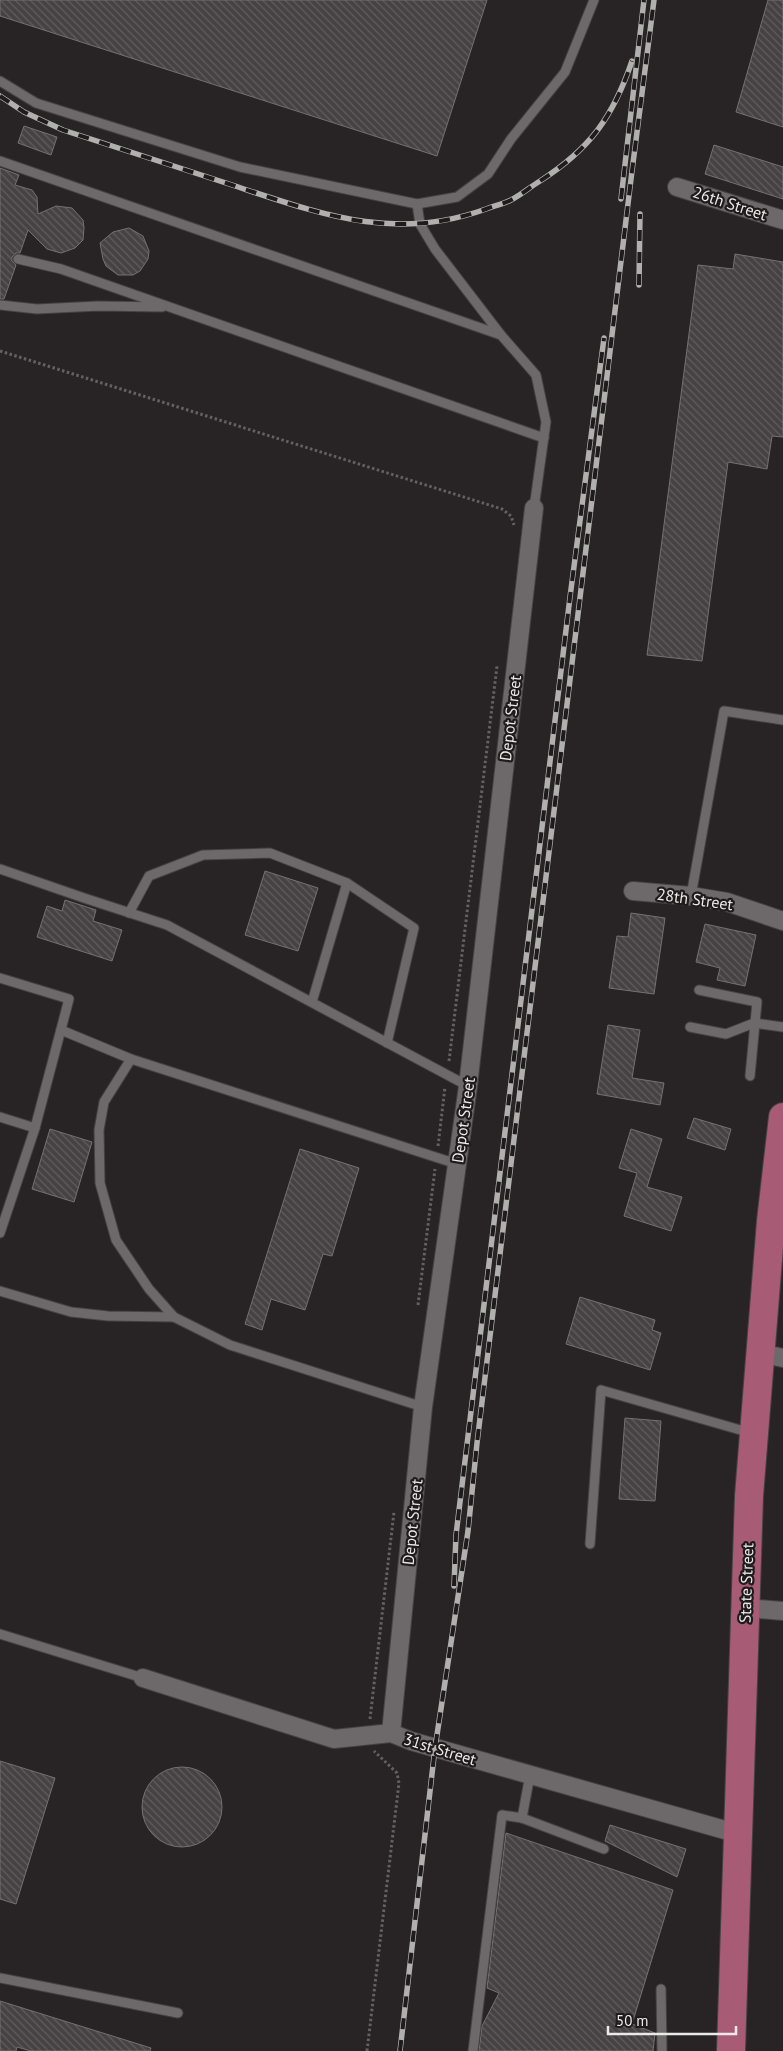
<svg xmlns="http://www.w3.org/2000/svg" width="783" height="2051" font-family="'PT Sans',sans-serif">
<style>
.building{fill:url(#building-back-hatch);stroke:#757071}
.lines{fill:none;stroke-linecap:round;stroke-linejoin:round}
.lane-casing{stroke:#464243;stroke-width:11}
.street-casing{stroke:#464243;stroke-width:20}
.primary-casing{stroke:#464243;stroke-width:30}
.path{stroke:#646161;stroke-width:3;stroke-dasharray:2.5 2.5;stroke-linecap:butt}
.lane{stroke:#6d686a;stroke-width:9}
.street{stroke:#6d686a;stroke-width:18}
.primary{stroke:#a85b75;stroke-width:28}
.rail-casing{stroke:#b2afaf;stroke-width:5.5}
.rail{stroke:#1f1b1c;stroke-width:4;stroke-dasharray:11;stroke-linecap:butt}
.labels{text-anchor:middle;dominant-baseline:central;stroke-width:4.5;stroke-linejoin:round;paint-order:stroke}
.street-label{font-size:16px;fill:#ece9e9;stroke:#1f1b1c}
</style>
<defs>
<pattern id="building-back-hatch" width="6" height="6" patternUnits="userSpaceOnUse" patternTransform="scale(1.25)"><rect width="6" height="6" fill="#464142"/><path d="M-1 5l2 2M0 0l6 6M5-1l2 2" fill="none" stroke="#615c5d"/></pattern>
</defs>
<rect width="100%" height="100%" fill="#282425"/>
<g class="building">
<path d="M0 0H487L437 156 0 16Z"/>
<path d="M768 0H783V127L736 112Z"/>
<path d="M24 126 57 137 51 155 18 143Z"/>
<path d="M714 145 783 167V199L705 174Z"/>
<path d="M0 168 19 175 15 185 32 190 37 197 38 214 56 206 72 208 83 220 84 228 83 240 75 248 61 253 47 249 28 230 20 253H16L12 257V261L16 265 4 299H0Z"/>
<path d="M129 228 143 236 149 251 148 259 140 271 133 275H118L106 266 103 259 100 243 113 232Z"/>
<path d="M735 254 783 262V437L772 436 767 469 728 462 702 661 647 655 698 265 733 269Z"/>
<path d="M265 871 318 888 298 951 245 935Z"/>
<path d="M65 900 96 910 93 921 122 930 112 961 37 937 47 906 62 911Z"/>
<path d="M631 913 665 918 654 994 609 988 617 936 628 937Z"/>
<path d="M705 924 756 935 745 986 717 980 720 968 696 962Z"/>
<path d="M608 1025 640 1030 632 1078 664 1083 660 1105 597 1094Z"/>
<path d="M694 1118 731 1129 725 1150 687 1138Z"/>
<path d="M50 1129 92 1142 74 1202 32 1189Z"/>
<path d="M631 1129 662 1139 647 1187 682 1197 671 1231 624 1216 637 1173 619 1168Z"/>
<path d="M300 1149 359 1168 332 1256 323 1254 305 1310 271 1299 262 1330 245 1324Z"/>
<path d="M580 1297 655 1320 652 1330 661 1333 650 1370 566 1344Z"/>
<path d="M625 1418 661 1421 655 1501 619 1499Z"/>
<path d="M0 1761 55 1778 16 1904 0 1899Z"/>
<circle cx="182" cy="1807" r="40"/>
<path d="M610 1825 686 1849 677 1877 605 1841Z"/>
<path d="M506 1833 673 1890 632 2024 655 2033 653 2051H479L482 2026 499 1993 487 1988Z"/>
<path d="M0 2001 151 2048 150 2051H31L17 2047 16 2051H0Z"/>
</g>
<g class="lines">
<g class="lane-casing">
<g id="lane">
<path d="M0 81 36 103 240 167 417 204 457 197 488 174 511 139 565 72 594 0"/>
<path d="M0 161 501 335"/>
<path d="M417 204 420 224 435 249 501 335 536 375 546 422 534 508"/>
<path d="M18 259 61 269 544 438"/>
<path d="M0 305 37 309 98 306 162 307"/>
<path d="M0 869 84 898 167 925 468 1086"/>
<path d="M347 883 414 928 387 1043"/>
<path d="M691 896 724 711 783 720"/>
<path d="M129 913 149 876 203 855 270 853 347 883 312 1002"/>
<path d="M0 978 69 999 35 1128 0 1233"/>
<path d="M699 990 757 1002 750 1076"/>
<path d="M690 1027 726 1034 754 1023 783 1027"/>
<path d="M61 1030 131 1059 457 1164"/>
<path d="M131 1059 104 1102 99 1130 100 1183 116 1240 149 1289 174 1317 230 1345 423 1407"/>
<path d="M0 1117 35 1128"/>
<path d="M0 1291 71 1312 108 1316 174 1317"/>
<path d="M590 1544 601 1390 751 1433"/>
<path d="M0 1634 143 1678"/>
<path d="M522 1818 604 1849"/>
<path d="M0 1978 178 2013"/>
<path d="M661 1989 662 2051"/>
<path d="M473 2051 502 1815 522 1818 530 1775"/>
</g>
</g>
<g class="street-casing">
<g id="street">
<path d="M677 187 783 220"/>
<path d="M633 891 691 896 727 902 783 921"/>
<path d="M760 1353 783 1358"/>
<path d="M746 1608 783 1611"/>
<path d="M143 1678 334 1739 391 1733 411 1741 739 1834"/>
<path d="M391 1733 423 1407 468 1086 534 508"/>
</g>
</g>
<g class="primary-casing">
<path id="primary" d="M731 2051 749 1496 771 1221 783 1117"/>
</g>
<g class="path">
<path d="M0 351 502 509 511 516 514 525"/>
<path d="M449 1061 497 666"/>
<path d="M438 1146 445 1087"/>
<path d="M418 1305 435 1169"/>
<path d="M370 1719 394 1512"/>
<path d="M367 2051 399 1783 397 1773 374 1751"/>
</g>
<use href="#lane" class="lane"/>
<use href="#street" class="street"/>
<use href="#primary" class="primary"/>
<g class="rail-casing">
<g id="rail">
<path d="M0 96 24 112 63 130C118 148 173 166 229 184 318 213 392 243 486 209 494 206 503 204 511 200 521 195 530 187 540 181 590 149 613 117 632 61"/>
<path d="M621 199 644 0"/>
<path d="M639 285 640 214"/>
<path d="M454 1586 456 1535 570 597 604 338"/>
<path d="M400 2051 435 1748 468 1531 477 1443 632 171 654 0"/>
</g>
</g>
<use href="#rail" class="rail"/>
</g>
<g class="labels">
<g class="street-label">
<text transform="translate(730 203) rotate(18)">26th Street</text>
<text transform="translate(510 718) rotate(-83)">Depot Street</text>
<text transform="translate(695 899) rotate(8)">28th Street</text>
<text transform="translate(463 1120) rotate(-82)">Depot Street</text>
<text transform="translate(412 1522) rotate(-84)">Depot Street</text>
<text transform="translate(746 1583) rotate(-88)">State Street</text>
<text transform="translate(440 1749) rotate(17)">31st Street</text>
</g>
</g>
<path d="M608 2026v8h128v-8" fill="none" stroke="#ece9e9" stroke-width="2.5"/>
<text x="616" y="2026" font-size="15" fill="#ece9e9" stroke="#1f1b1c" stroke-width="4" paint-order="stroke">50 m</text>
</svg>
